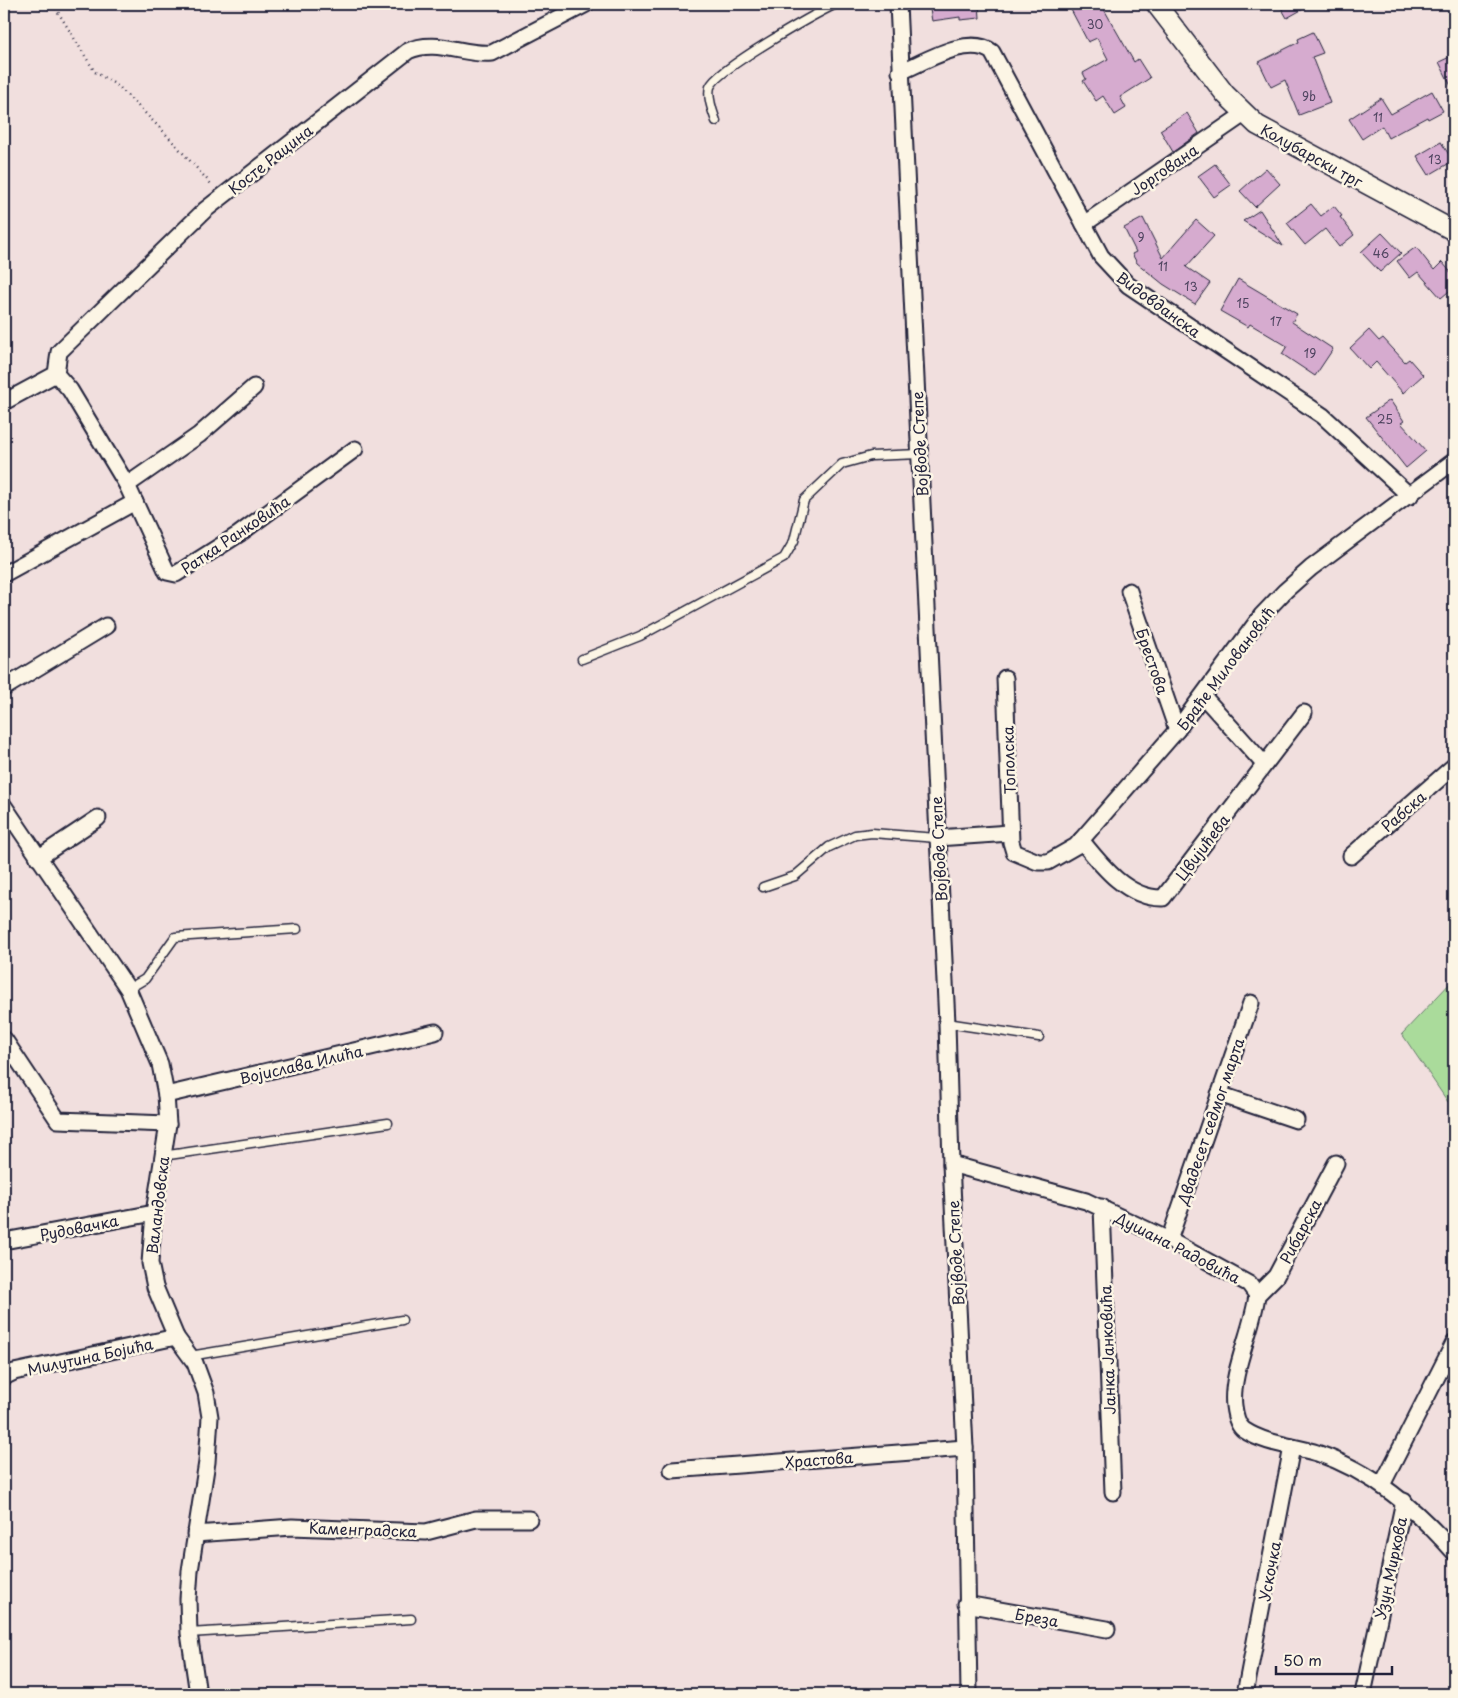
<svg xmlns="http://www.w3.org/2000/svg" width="1458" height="1698" font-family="'Playpen Sans',sans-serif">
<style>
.green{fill:#aadb9b;stroke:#667e6b}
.building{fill:#d6abcf;stroke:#22223b}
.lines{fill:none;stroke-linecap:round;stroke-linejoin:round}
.service-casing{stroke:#22223b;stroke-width:11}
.minor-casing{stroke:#22223b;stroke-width:19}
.tertiary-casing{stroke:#22223b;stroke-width:22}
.path{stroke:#22223b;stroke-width:2.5;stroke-dasharray:1 4;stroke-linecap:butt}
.service{stroke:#fcf5e5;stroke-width:8}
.minor{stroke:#fcf5e5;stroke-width:15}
.tertiary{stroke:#fcf5e5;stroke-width:19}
.labels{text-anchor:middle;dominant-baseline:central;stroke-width:5;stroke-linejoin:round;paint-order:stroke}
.number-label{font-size:12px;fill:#4f4460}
.street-label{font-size:15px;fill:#22223b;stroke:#fcf5e5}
</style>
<rect width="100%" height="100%" fill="#f1dfde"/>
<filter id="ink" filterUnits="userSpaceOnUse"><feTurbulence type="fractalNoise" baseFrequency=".02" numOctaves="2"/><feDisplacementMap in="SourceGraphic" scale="10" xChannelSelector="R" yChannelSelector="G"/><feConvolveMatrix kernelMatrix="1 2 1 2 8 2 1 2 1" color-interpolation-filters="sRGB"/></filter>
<g filter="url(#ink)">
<path class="green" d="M1454 979V1108L1448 1102 1402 1034Z"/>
<g class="building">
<path d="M929 4H979L980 18 960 20V17L932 21Z"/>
<path d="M1068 4H1101L1134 62 1138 59 1150 78 1120 97 1126 108 1115 115 1103 96 1096 101 1083 81 1086 79 1083 73 1108 59 1097 38 1088 42Z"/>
<path d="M1279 4H1312L1287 18Z"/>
<path d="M1313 32 1323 53 1312 57 1330 103 1299 115 1285 80 1271 87 1259 62 1299 42 1298 39Z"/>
<path d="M1454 55V92L1439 62Z"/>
<path d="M1432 91 1443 111 1428 119 1427 117 1388 138 1382 126 1362 139 1349 119 1381 98 1391 114Z"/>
<path d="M1187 113 1199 133 1173 152 1160 130Z"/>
<path d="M1441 142 1453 161 1429 175 1417 156Z"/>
<path d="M1215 164 1231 185 1214 197 1198 176Z"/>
<path d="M1266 168 1280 184 1255 207 1240 191Z"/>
<path d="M1311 204 1321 216 1334 206 1342 216 1340 217 1354 235 1339 247 1325 229 1305 245 1287 223Z"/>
<path d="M1260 210 1283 246 1243 221Z"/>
<path d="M1143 218 1163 258 1196 220 1214 236 1186 267 1210 283 1195 304 1163 284 1137 263 1132 254 1136 252 1124 228Z"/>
<path d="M1382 233 1401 253 1380 272 1361 252Z"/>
<path d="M1416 247 1434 270 1442 262 1454 276V287L1441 298 1418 272 1410 278 1397 261Z"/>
<path d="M1238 279 1297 314 1292 322 1333 349 1315 376 1282 354 1287 346 1250 324 1248 327 1220 311Z"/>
<path d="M1369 330 1379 341 1383 338 1405 362 1409 359 1423 375 1403 393 1376 362 1369 369 1350 348Z"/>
<path d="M1390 400 1404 421 1401 423 1426 451 1406 468 1366 417Z"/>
</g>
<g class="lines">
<g class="service-casing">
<g id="service">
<path d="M716 121C713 112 707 97 710 87 717 69 815 14 836 4"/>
<path d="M582 659 640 636 784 558 794 541 804 500 842 464 871 456 920 454"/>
<path d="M763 887 795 876 829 847 855 835 872 833 937 838"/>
<path d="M128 989 145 979 175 937 297 929"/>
<path d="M947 1023 1039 1037"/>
<path d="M162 1156 388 1123"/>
<path d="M190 1356 402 1320"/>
<path d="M189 1633 411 1619"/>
</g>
</g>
<g class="minor-casing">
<g id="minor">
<path d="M898 4 947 1023 951 1164 965 1448 969 1694"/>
<path d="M900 72C925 62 968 34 992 52L1101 256 1128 285 1323 416 1410 496"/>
<path d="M1084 224 1244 114"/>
<path d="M56 374 70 390 127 485 199 435 254 387"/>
<path d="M4 402 56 374 59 352 205 210 408 51C436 38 464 56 492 53L586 4"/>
<path d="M127 485 167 572 176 574 239 534 355 449"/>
<path d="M4 574 135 502"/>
<path d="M1129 591 1177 730"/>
<path d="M1005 678 1011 842 1014 852 1038 862H1048L1076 846 1177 730 1262 615 1285 591 1311 568 1454 461"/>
<path d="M4 688 106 626"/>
<path d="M1203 696 1264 764"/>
<path d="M4 806 128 989 160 1064 166 1095 168 1124 154 1213 150 1263 155 1287 176 1337 195 1363 206 1393 210 1417 207 1462 190 1571 188 1599 189 1633 198 1694"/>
<path d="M937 838 1010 833"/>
<path d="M1081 840C1101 865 1127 899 1163 898L1304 713"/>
<path d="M1351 856 1454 766"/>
<path d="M38 858 98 818"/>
<path d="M4 1039 58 1120 168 1124"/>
<path d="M1219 1094 1296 1120"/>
<path d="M166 1095 435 1032"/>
<path d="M951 1164 1086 1201 1169 1240 1249 1284 1257 1295C1253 1329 1230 1374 1234 1406 1235 1414 1237 1425 1244 1430 1265 1444 1294 1446 1317 1453 1373 1472 1415 1508 1454 1552"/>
<path d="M1102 1207 1113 1492"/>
<path d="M1169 1240 1251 1003"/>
<path d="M4 1241 154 1213"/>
<path d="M1257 1295 1276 1276 1336 1163"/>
<path d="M4 1377 14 1372 176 1337"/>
<path d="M672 1470 965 1448"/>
<path d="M1382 1485 1454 1343"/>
<path d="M195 1534 292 1527 426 1532 476 1519H529"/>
<path d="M966 1604 1107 1629"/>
<path d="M1245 1694 1292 1447"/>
<path d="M1363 1694 1404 1501"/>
</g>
</g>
<g class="tertiary-casing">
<path id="tertiary" d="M1156 4 1225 94 1257 125 1454 231"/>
</g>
<path class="path" d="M53 4 95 72 118 86 163 131 212 185"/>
<use href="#service" class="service"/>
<use href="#minor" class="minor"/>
<use href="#tertiary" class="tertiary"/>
</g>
</g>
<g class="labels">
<g class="number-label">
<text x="1095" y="24">30</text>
<text x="1309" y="96">9b</text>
<text x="1378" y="117">11</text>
<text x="1435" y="159">13</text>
<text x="1141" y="237">9</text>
<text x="1381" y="253">46</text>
<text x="1163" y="266">11</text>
<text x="1191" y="286">13</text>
<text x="1243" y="303">15</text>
<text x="1276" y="321">17</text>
<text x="1310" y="353">19</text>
<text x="1385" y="419">25</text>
</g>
<g class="street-label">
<text transform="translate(1312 155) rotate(29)">Колубарски трг</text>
<text transform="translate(270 159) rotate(-38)">Косте Рацина</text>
<text transform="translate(1164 169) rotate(-34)">Јоргована</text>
<text transform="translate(1159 304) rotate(36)">Видовданска</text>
<text transform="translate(919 444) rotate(-93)">Војводе Степе</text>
<text transform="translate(235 534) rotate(-34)">Ратка Ранковића</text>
<text transform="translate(1153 661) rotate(71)">Брестова</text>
<text transform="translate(1225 668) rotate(-53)">Браће Миловановић</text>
<text transform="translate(1008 760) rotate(-92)">Тополска</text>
<text transform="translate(1403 811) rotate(-41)">Рабска</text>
<text transform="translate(1202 847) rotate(-53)">Цвијићева</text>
<text transform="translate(938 849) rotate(-93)">Војводе Степе</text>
<text transform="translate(301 1064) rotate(-13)">Војислава Илића</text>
<text transform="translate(1210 1121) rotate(-71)">Двадесет седмог марта</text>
<text transform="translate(157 1205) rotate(-83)">Валандовска</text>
<text transform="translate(79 1227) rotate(-11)">Рудовачка</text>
<text transform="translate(1300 1231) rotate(-62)">Рибарска</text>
<text transform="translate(1178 1247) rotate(27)">Душана Радовића</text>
<text transform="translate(955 1253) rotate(-93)">Војводе Степе</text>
<text transform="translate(1107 1350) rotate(-92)">Јанка Јанковића</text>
<text transform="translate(90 1356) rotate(-12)">Милутина Бојића</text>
<text transform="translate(819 1459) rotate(-4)">Храстова</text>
<text transform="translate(363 1529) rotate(2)">Каменградска</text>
<text transform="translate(1390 1568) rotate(-78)">Узун Миркова</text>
<text transform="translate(1269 1571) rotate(-79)">Ускочка</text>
<text transform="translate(1037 1617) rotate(10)">Бреза</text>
</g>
</g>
<rect width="1458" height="1698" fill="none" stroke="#fcf5e5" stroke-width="20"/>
<rect x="10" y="10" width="1438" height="1678" fill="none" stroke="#22223b" stroke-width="2" filter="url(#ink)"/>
<path d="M1276 1666v8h116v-8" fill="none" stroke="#22223b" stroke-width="2.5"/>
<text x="1283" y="1666" font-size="15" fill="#22223b" stroke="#fcf5e5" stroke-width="4" paint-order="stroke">50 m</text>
</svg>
